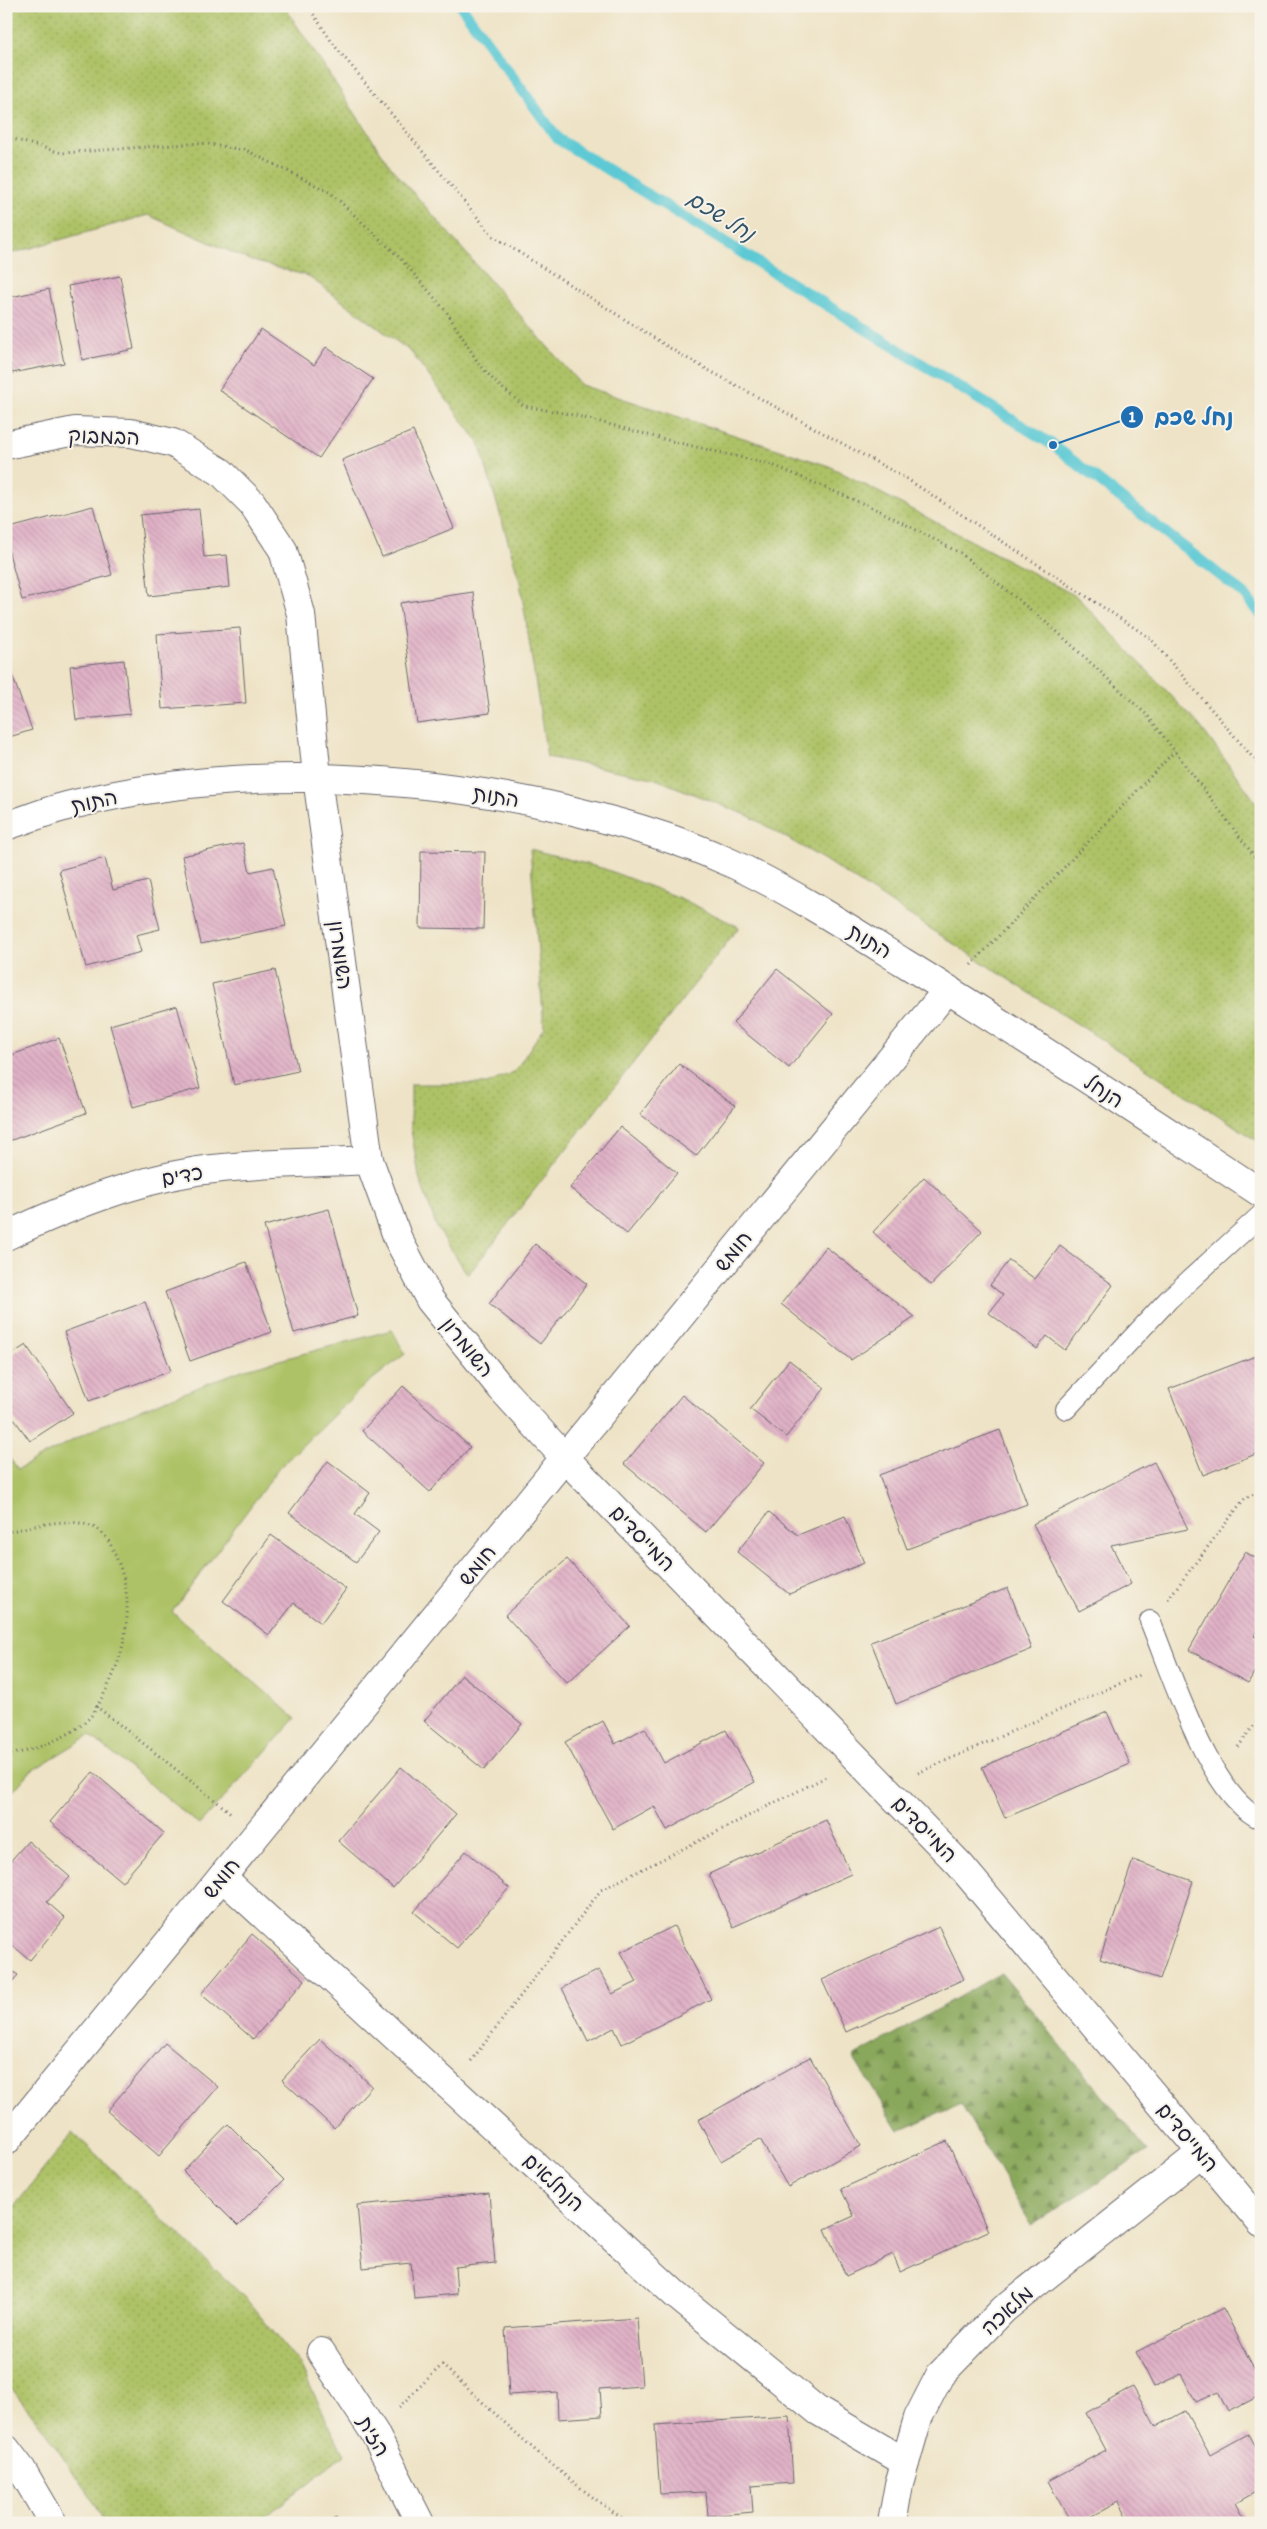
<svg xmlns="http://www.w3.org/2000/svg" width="1267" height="2529" font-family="Itim,'Playpen Sans Hebrew',sans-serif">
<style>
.grass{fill:url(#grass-dots);stroke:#687250}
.forest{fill:url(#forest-firs);stroke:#56654b}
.park{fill:#adc266;stroke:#687250}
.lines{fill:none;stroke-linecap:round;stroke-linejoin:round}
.stream{stroke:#5dc9d4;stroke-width:11}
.building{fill:url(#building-back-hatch)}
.service-casing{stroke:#69666c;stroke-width:22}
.minor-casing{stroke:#69666c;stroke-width:30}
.path{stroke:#69666c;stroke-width:3;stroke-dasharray:1 4;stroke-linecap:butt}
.service{stroke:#fff;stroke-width:20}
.minor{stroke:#fff;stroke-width:28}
.labels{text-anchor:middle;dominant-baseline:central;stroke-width:4;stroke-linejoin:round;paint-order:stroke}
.street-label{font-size:21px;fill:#22223b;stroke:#f7f3e8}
.water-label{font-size:22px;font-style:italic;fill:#345469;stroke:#f7f3e8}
.leader{fill:none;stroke:#1f6fb2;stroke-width:2}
.callout-dot{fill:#1f6fb2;stroke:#f7f3e8;stroke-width:2}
.mark-label{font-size:15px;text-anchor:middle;font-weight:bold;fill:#fff}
.callout-label{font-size:22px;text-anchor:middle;font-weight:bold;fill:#1f6fb2;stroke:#f7f3e8;stroke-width:4;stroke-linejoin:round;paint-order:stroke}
</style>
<defs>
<pattern id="grass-dots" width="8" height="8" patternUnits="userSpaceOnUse" patternTransform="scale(1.25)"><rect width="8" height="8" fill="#adc266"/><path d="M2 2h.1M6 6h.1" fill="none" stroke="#95a659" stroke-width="1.8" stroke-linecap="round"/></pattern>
<pattern id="forest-firs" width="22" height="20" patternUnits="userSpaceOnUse" patternTransform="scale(1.25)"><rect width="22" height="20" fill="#8aa85b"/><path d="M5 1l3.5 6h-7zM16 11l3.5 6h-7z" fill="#70884c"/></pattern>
<pattern id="building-back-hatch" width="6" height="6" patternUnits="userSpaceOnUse" patternTransform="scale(1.25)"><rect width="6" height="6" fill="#e0b1c6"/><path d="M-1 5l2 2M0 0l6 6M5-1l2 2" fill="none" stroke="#c098ab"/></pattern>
</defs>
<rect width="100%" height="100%" fill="#f7f3e8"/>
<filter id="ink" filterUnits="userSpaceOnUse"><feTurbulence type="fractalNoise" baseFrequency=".02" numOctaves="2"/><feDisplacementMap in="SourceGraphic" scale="10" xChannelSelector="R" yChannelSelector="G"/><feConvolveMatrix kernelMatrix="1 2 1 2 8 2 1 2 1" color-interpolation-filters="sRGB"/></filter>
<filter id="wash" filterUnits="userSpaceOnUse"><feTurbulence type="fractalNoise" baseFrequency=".0096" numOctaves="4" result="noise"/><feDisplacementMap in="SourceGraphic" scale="20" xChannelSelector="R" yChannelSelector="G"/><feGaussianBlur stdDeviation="1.12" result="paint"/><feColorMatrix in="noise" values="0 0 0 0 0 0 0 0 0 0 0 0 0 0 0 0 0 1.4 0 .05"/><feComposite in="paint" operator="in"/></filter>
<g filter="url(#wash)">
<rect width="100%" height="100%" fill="#eee3c6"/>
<g class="grass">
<path d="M6 6H284L390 166 581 385 829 466 1076 596 1200 726 1261 809V1143L823 859 749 816 653 778 547 757 520 582 479 443 411 352 308 276 249 260 148 215 6 255Z"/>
<path d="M530 849 605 869 682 899 739 927 468 1275 437 1228 419 1177 411 1129V1084H487L515 1071 544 1027Z"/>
<path d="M73 2132 246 2299 299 2363 344 2455 257 2523H105L95 2504 44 2430 6 2381V2217Z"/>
</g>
<path class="forest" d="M1001 1973 1148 2151 1031 2225 961 2104 899 2131 853 2057Z"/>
<path class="park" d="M392 1330 405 1354 364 1386 279 1468 172 1612 296 1718 199 1825 90 1735 30 1772 6 1799V1454L18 1469 102 1425 242 1370Z"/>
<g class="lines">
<path class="stream" d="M461 6 558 139 1053 445 1244 594 1261 616"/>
</g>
<g id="blocks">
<g class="building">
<path d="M120 276 134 349 82 360 68 286Z"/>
<path d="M49 289 64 363 12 373 6 346V298Z"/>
<path d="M261 329 314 365 326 347 373 379 319 458 219 390Z"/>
<path d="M413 431 454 528 382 557 342 460Z"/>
<path d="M93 506 112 575 22 600 6 542V529Z"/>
<path d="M199 509 204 557 227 555 230 587 149 596 140 515Z"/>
<path d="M473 592 490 713 417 723 400 603Z"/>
<path d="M240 628 246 703 162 709 157 634Z"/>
<path d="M6 658 32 730 6 738Z"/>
<path d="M124 660 130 714 76 720 70 666Z"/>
<path d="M243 843 250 872 273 867 286 926 201 944 182 856Z"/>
<path d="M421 851 485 852 483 929 420 928Z"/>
<path d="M105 858 113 890 148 881 160 929 136 935 141 952 86 967 59 870Z"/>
<path d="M777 969 833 1014 789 1068 733 1023Z"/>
<path d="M275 970 298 1071 234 1085 212 984Z"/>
<path d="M177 1006 200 1088 133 1107 110 1025Z"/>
<path d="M59 1038 86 1113 9 1141 6 1133V1057Z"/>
<path d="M679 1064 735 1106 696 1156 640 1114Z"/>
<path d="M620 1127 677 1173 627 1234 570 1188Z"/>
<path d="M924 1177 982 1231 931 1285 873 1232Z"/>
<path d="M329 1209 358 1316 294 1333 264 1226Z"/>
<path d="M535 1244 587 1284 540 1344 489 1304Z"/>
<path d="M1060 1246 1113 1285 1065 1350 1047 1336 1037 1349 989 1313 1003 1295 990 1285 1009 1260 1035 1279Z"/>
<path d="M826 1247 915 1317 851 1360 781 1304Z"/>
<path d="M246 1262 272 1332 190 1361 165 1292Z"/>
<path d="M145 1302 171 1371 89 1401 64 1332Z"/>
<path d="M26 1345 73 1413 30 1441 6 1408V1358Z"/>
<path d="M1261 1354V1452L1203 1475 1169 1389Z"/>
<path d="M789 1360 825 1388 786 1437 750 1409Z"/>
<path d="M403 1386 470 1447 430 1492 362 1431Z"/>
<path d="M682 1395 764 1463 706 1532 624 1464Z"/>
<path d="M1000 1430 1027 1504 907 1549 879 1475Z"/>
<path d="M328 1461 370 1493 355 1514 379 1532 356 1562 289 1513Z"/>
<path d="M1154 1462 1188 1529 1111 1545 1131 1584 1079 1611 1033 1524Z"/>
<path d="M769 1512 798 1535 845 1516 864 1563 789 1594 737 1552Z"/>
<path d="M271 1535 346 1589 321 1623 294 1603 269 1635 223 1601Z"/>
<path d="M1245 1552 1261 1561V1625L1254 1636 1261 1640V1661L1248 1683 1189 1650Z"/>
<path d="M567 1559 630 1626 567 1683 505 1615Z"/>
<path d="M1008 1588 1032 1649 896 1704 871 1642Z"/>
<path d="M462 1675 522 1724 484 1770 424 1721Z"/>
<path d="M1107 1712 1130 1764 1005 1818 982 1767Z"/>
<path d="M603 1721 615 1744 645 1728 664 1763 726 1730 755 1782 667 1830 654 1806 613 1829 565 1742Z"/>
<path d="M401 1767 456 1814 393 1888 338 1841Z"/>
<path d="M93 1772 164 1833 122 1882 50 1822Z"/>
<path d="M826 1820 851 1874 733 1927 709 1874Z"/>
<path d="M28 1841 70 1877 47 1902 65 1918 30 1960 6 1940V1866Z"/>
<path d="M466 1851 509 1888 457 1948 414 1912Z"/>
<path d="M1133 1860 1193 1881 1160 1979 1100 1959Z"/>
<path d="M674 1926 711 1999 622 2044 614 2028 588 2041 562 1988 599 1970 612 1994 637 1982 621 1952Z"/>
<path d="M939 1927 964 1979 846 2032 822 1980Z"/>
<path d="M252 1934 305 1980 253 2039 201 1994Z"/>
<path d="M6 1966 18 1975 6 1989Z"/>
<path d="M320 2039 372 2086 334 2128 282 2080Z"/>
<path d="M165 2043 218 2087 159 2156 107 2111Z"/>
<path d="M810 2057 861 2146 788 2187 760 2139 721 2161 698 2120Z"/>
<path d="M228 2124 284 2180 238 2226 183 2171Z"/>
<path d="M947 2141 988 2231 900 2272 893 2254 846 2276 825 2229 854 2216 841 2189Z"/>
<path d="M489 2193 495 2263 455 2267 457 2294 414 2298 411 2263 363 2268 357 2205Z"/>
<path d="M1223 2308 1261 2382V2395L1228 2412 1218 2392 1196 2402 1181 2374 1154 2387 1136 2352Z"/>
<path d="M637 2318 642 2386 600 2389 602 2416 558 2419 557 2392 509 2395 505 2328Z"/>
<path d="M1133 2386 1156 2427 1185 2411 1210 2455 1248 2434 1261 2458V2489L1236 2503 1247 2523H1131L1119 2501 1079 2523H1071L1048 2481 1106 2450 1086 2413Z"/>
<path d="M789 2416 793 2483 751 2486 753 2512 708 2516 706 2492 660 2494 655 2425Z"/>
<path d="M336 2518 339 2523H327Z"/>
</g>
</g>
</g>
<g filter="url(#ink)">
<use href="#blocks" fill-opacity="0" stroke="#69666c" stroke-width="1"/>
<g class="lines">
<g class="service-casing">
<g id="service">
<path d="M1066 1409 1169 1299 1261 1215"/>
<path d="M1150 1621C1171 1672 1210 1798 1261 1819"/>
</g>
</g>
<g class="minor-casing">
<g id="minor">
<path d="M6 445 75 431 131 433 173 443 221 472 252 503 283 550 301 614 317 777 369 1160 398 1239 430 1300 501 1388 564 1457 960 1865 1261 2223"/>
<path d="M6 826C28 819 49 810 71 805 227 766 392 772 548 805 610 819 673 836 731 863 791 891 847 927 903 962 1024 1036 1142 1115 1261 1193"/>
<path d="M6 1236C68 1207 130 1182 197 1171 254 1163 312 1163 369 1160"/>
<path d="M222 1877 676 2295 818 2411 905 2462"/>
<path d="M6 2141 948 989"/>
<path d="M321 2352 374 2432 420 2523"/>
<path d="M6 2449 22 2470 53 2523"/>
<path d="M892 2523 899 2484 918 2418 940 2375 1004 2309 1201 2153"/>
</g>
</g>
<g class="path">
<path d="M308 6 334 45 493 236 681 355 907 479 1150 638 1261 767"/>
<path d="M6 137 62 153 201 143 246 150 331 193 400 258 446 311 479 364 496 383 524 406 574 415 671 441 773 465 880 511 960 553 1052 627 1148 716 1261 865"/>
<path d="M971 965 1175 751"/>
<path d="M6 1534 11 1531C36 1526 72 1515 97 1529 107 1535 112 1547 116 1557 137 1602 126 1654 103 1696 99 1702 96 1710 91 1716 74 1736 32 1752 6 1755"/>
<path d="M1168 1599 1245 1498 1261 1491"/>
<path d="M96 1706 231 1813"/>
<path d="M1238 1747 1261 1716"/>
<path d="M918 1773 1139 1675"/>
<path d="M471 2061 601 1890 828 1776"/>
<path d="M399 2407 442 2365C503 2420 561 2479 630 2523"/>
<path d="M1261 2420V2423"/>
</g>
<use href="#service" class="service"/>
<use href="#minor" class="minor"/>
</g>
</g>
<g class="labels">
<g class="street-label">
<text transform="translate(104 436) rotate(2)">הבמבוק</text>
<text transform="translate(496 796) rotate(9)">התות</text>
<text transform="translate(94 801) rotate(-12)">התות</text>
<text transform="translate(870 941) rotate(31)">התות</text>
<text transform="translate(341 955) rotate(82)">השומרון</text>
<text transform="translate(1104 1091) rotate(33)">הנחל</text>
<text transform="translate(182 1175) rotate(-10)">כדים</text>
<text transform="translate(733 1251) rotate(-51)">חומש</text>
<text transform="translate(468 1347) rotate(51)">השומרון</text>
<text transform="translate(643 1538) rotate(46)">המייסדים</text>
<text transform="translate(477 1565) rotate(-51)">חומש</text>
<text transform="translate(925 1829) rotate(46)">המייסדים</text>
<text transform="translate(221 1878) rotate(-51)">חומש</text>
<text transform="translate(1188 2137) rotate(50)">המייסדים</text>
<text transform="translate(554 2182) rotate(43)">הנחלאים</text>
<text transform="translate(1007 2310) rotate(-42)">מלאכה</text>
<text transform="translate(374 2436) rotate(60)">הזית</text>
</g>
<g class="water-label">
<text transform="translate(721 216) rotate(32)">נחל שכם</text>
</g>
</g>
<path class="leader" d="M1053 445L1132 417"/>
<g class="callout-dot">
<circle cx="1053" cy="445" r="5"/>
<circle cx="1132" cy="417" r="12"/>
</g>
<g class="mark-label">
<text x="1132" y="422">1</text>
</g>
<g class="callout-label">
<text x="1194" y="425">נחל שכם</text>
</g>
<rect width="1267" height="2529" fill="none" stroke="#f7f3e8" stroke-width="25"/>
</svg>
